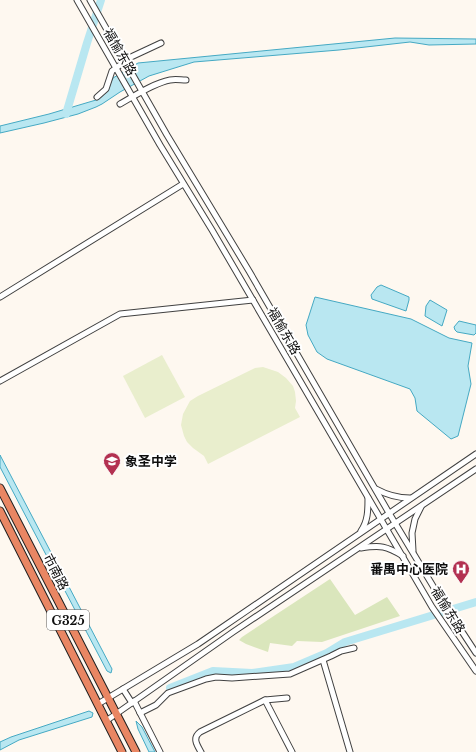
<svg xmlns="http://www.w3.org/2000/svg" width="476" height="752" font-family="'Libre Baskerville','Noto Sans SC',serif">
<style>
.green{fill:#dae6bc}
.pitch{fill:#e9eecd}
.water{fill:#b9e7f1;stroke:#45a9c3}
.lines{fill:none;stroke-linecap:round;stroke-linejoin:round}
.river{stroke:#b9e7f1;stroke-width:8}
.minor-casing{stroke:#414141;stroke-width:7}
.highway-casing{stroke:#1f1f1f;stroke-width:9}
.minor{stroke:#fff;stroke-width:5}
.highway{stroke:#e98663;stroke-width:7}
.labels{text-anchor:middle;dominant-baseline:central;stroke-width:4;stroke-linejoin:round;paint-order:stroke}
.shield{fill:#fff;stroke:#565656;stroke-width:1}
.shield-label{font-size:12px;font-weight:bold;fill:#0e0e0e}
.street-label{font-size:13px;fill:#0e0e0e;stroke:#fff}
.poi-label{font-size:13px;font-weight:bold;fill:#0e0e0e;stroke:#fff;text-anchor:start}
</style>
<rect width="100%" height="100%" fill="#fef8f0"/>
<path class="green" d="M330 579 355 615 387 597 400 616 322 642 297 641 292 646 270 643 268 652 246 644 239 640 242 637Z"/>
<g class="pitch">
<path d="M162 355 185 397 145 418 123 376Z"/>
<path d="M263 367 278 372 286 378 293 386 295 392 296 401 295 408 300 417 208 464 204 456 193 448 187 442 184 436 181 425 183 414 190 401 198 396 255 368Z"/>
</g>
<g class="water">
<path d="M395 38 476 39V44L429 45 410 42 339 50 194 62 149 76 120 92 102 104 96 107 78 114 44 123 0 133V126L49 114 96 100 101 97 106 92 113 78 138 63Z"/>
<path d="M381 285 409 297V300L406 311 372 299 371 295 377 287Z"/>
<path d="M315 297 411 319 449 338 472 343 468 366 471 384 458 436 451 439 417 411 415 398 410 389 327 359 317 352 308 335 306 325Z"/>
<path d="M430 300 447 310 442 326 425 316 426 306Z"/>
<path d="M459 321 476 325V333L474 335 457 332 455 330 454 327Z"/>
<path d="M0 455 112 669 111 673 107 671 0 467Z"/>
<path d="M89 711 93 713 92 717 19 740 0 750V742L11 737Z"/>
<path d="M136 721 142 727 155 752H149L138 729Z"/>
</g>
<g class="lines">
<g class="river">
<path d="M66 114 87 43 101 0"/>
<path d="M170 688 213 671 252 673 294 667 327 653 345 642 476 602"/>
</g>
<g class="minor-casing">
<g id="minor">
<path d="M77 0 160 145 212 230 432 607 476 671"/>
<path d="M90 0 167 135 249 271 389 513 442 601 476 653"/>
<path d="M97 97 106 89 112 71 131 57 161 43"/>
<path d="M120 104C134 96 154 83 170 80 175 79 181 80 186 80"/>
<path d="M0 297 183 184"/>
<path d="M0 381 120 314 253 300"/>
<path d="M376 489C387 495 398 498 410 498"/>
<path d="M361 531C368 521 368 510 368 498"/>
<path d="M361 548C381 545 386 546 403 556"/>
<path d="M413 551 412 533 415 519 421 507"/>
<path d="M323 660 350 752"/>
<path d="M123 689 132 703"/>
<path d="M265 700 292 752"/>
<path d="M134 701 160 752"/>
<path d="M98 704 198 644 476 454"/>
<path d="M140 713 156 705 168 693 206 679 216 677 232 678 290 674 331 656 341 651 354 648"/>
<path d="M106 721 233 632 476 469"/>
<path d="M201 752C197 745 192 738 200 732L265 700 287 698"/>
</g>
</g>
<g class="highway-casing">
<g id="highway">
<path d="M0 488 136 752"/>
<path d="M0 511 122 752"/>
</g>
</g>
<use href="#minor" class="minor"/>
<use href="#highway" class="highway"/>
</g>
<defs>
<g id="school-pin" transform="scale(0.9)"><path d="M0 17L-7.5 6A9.5 9.5 0 1 1 7.5 6Z" fill="#b33151" stroke="#fff"/><path d="M0-5L7-2L0 1L-7-2ZM-4 1L0 2.5L4 1V4Q0 6-4 4Z" fill="#fff"/></g>
<g id="hospital-pin" transform="scale(0.9)"><path d="M0 17L-7.5 6A9.5 9.5 0 1 1 7.5 6Z" fill="#b33151" stroke="#fff"/><path d="M-5-5h3v3.5h4V-5h3V5h-3V1.5h-4V5h-3Z" fill="#fff"/></g>
</defs>
<g fill-rule="evenodd">
<use href="#school-pin" x="112" y="461"/>
<use href="#hospital-pin" x="461" y="569"/>
</g>
<g class="labels">
<rect class="shield" x="47" y="610" width="42" height="20" rx="3"/>
<g class="shield-label">
<text x="68" y="620">G325</text>
</g>
<g class="street-label">
<text transform="translate(120 52) rotate(60)">福愉东路</text>
<text transform="translate(284 331) rotate(60)">福愉东路</text>
<text transform="translate(56 572) rotate(63)">市南路</text>
<text transform="translate(448 610) rotate(58)">福愉东路</text>
</g>
<g class="poi-label">
<text x="125" y="461">象圣中学</text>
<text x="448" y="569" text-anchor="end">番禺中心医院</text>
</g>
</g>
</svg>
